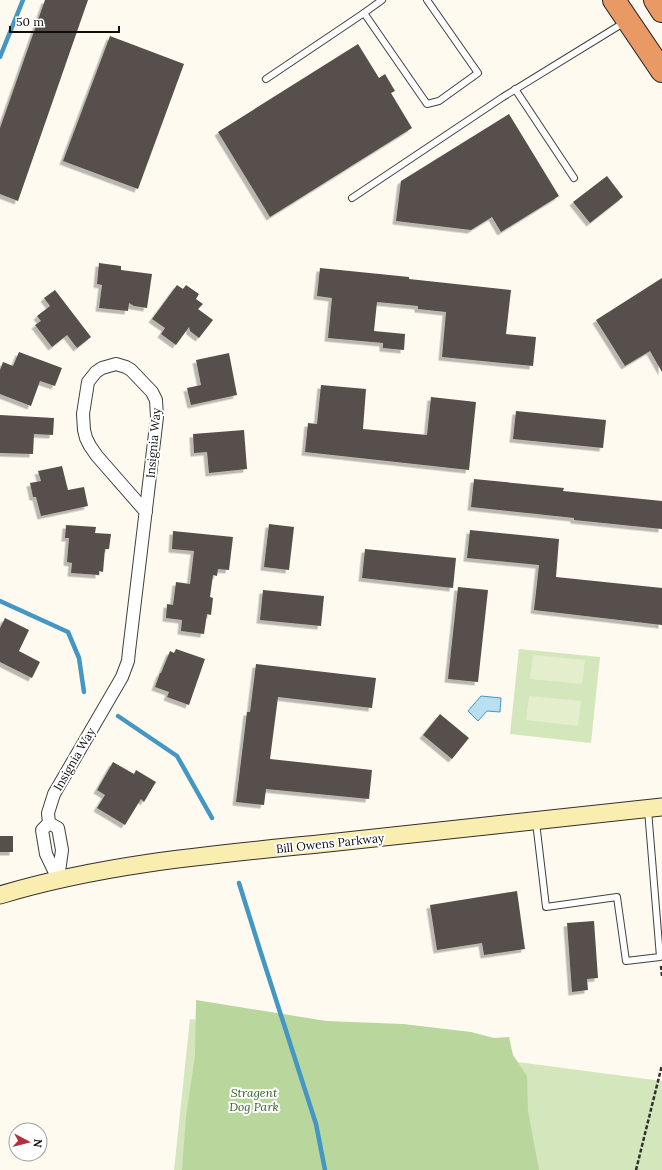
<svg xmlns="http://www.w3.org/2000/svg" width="662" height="1170" font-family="Lora,serif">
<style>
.green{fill:#d4e6bc}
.forest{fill:#b9d69c}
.pitch{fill:#e4eecd}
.water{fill:#b9dff1;stroke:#4597c3}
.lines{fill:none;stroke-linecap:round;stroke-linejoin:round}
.stream{stroke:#4597c3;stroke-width:4.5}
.building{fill:#564f4b;filter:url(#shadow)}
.lane-casing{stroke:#414141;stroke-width:8}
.street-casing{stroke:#414141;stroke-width:14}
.secondary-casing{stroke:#303030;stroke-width:19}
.highway-casing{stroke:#1f1f1f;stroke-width:24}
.path{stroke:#303030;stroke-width:2.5;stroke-dasharray:4 2;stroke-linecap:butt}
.lane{stroke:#fff;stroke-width:6}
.street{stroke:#fff;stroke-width:12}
.secondary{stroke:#f9edb0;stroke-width:17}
.highway{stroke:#e99963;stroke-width:22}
.labels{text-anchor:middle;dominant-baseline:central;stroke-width:4;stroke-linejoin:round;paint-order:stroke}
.street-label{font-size:12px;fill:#0e0e0e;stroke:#fff}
.park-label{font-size:12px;font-style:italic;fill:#336123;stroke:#fff}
</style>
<defs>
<filter id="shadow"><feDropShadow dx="-3.5" dy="3.5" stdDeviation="0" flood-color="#0004"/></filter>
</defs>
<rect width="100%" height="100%" fill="#fefaf0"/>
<g class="green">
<path d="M519 649 600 657 591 743 510 734Z"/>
<path d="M190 1019 662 1081V1170H174Z"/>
</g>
<path class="forest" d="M196 1000 326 1021 403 1024 471 1032 494 1038 509 1037 513 1055 527 1076 528 1111 539 1170H182L186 1116 195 1056Z"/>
<g class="pitch">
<path d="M533 655 585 660 582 684 530 679Z"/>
<path d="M529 696 581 701 578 726 526 720Z"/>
</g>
<path class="water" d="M481 696 501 698 500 712 487 711 478 721 468 711Z"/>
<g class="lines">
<g class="stream">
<path d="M0 57 23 0"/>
<path d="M0 601 68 632 79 658 84 692"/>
<path d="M118 716 177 756 212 818"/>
<path d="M239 883 260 950 316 1124 325 1170"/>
</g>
</g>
<g class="building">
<path d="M45 0H88L18 201 0 194V128Z"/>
<path d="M110 36 184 64 138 189 63 161Z"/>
<path d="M358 44 379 78 385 74 395 91 391 93 412 128 270 217 218 132Z"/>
<path d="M509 114 559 196 501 232 492 217 471 230 396 221 401 181Z"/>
<path d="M607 176 623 197 590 223 573 202Z"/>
<path d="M99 263 121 266V270L152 274 147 308 134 306 129 303 128 311 99 308 102 285 97 284Z"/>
<path d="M320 268 409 277V279L511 290 506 334 536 337 533 366 442 357 446 312 418 309V306L377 302 374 331 405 334 404 350 383 348V343L328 338 332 298 317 296Z"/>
<path d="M662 278V372L650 351 625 366 596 320Z"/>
<path d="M177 285 183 289 186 285 199 294 196 299 203 304 198 309 213 320 199 338 190 331 189 327 176 345 161 334 165 328 152 319Z"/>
<path d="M55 290 91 337 77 348 67 335 52 347 35 325 41 321 37 316 50 306 44 298Z"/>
<path d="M19 352 62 368 55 386 40 381 31 406 0 394V370L3 362 13 366Z"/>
<path d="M229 353 237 395 191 405 187 388 201 385 196 360Z"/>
<path d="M321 385 366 389 363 429 427 435 431 397 476 402 469 470 305 452 308 423 317 424Z"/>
<path d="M516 411 606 420 603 448 513 439Z"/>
<path d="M0 415 54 418 53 435 34 434 33 454 0 453Z"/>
<path d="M244 430 247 469 209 473 207 452 194 453 193 434Z"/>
<path d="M62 466 68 490 84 487 88 506 41 516 36 497H33L30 483 41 481 38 471Z"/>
<path d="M474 479 564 488 563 491 662 501V529L574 520V518L471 507Z"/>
<path d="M269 524 294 527 289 570 264 567Z"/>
<path d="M66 525 96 527 95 533 111 534 109 549H105L103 572 99 571V575L71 573 72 563 67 562 69 538H65Z"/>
<path d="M470 530 559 539 556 577 662 588V625L534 610 539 565 467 558Z"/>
<path d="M173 531 233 537 229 570 218 569 217 576 213 575 210 597 213 598 211 615 207 614 204 634 181 631 182 620 166 618 167 604 173 605 176 582 190 584 194 551 172 549Z"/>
<path d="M365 549 456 558 453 588 362 578Z"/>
<path d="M458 587 488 590 478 682 448 679Z"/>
<path d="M263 590 324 596 321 626 260 620Z"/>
<path d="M5 618 29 630 19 651 40 662 32 678 0 662V628Z"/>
<path d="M176 649 205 659 189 705 167 697 169 692 155 687 160 673H161L170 651 174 653Z"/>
<path d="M256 664 376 678 372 708 278 697 270 759 372 770 369 799 266 789 264 805 236 802 247 712H250Z"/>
<path d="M440 714 469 738 452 759 423 735Z"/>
<path d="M113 762 134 774 136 770 156 782 144 802 141 799 125 825 97 808 105 795 97 790Z"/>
<rect x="0" y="836" width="13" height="16"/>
<path d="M517 891 525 949 484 955 482 943 437 950 430 905Z"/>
<path d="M594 921 598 978 587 979 588 990 572 992 567 923Z"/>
</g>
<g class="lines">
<g class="lane-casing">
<g id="lane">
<path d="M382 0 364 13 427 104 439 101 478 73 427 0"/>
<path d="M266 79 364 13"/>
<path d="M515 89 574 178"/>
<path d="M352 198 503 97 625 22"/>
<path d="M536 822 546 907 617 897 626 961 660 957 648 810"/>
</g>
</g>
<g class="street-casing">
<g id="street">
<path d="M49 823 48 813 54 794 122 677 128 661 129 651 157 417 156 400 152 392 131 370 126 367 116 364 102 368 96 372 88 382 83 414 84 430 86 438 90 446 97 456 146 512"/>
<path d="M49 823 58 828 62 850 58 879 46 854 42 830Z"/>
</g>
</g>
<g class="secondary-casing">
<path id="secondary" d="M0 895C106 863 218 854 328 843 439 831 551 819 662 807"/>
</g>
<g class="highway-casing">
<g id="highway">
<path d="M614 0 662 71"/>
<path d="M655 0 662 11"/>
</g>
</g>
<g class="path">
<path d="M661 966 662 976"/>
<path d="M636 1170 662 1065"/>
</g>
<use href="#lane" class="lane"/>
<use href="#street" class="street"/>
<use href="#secondary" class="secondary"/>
<use href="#highway" class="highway"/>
</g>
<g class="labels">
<g class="street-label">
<text transform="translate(153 443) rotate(-85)">Insignia Way</text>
<text transform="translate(74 759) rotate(-60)">Insignia Way</text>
<text transform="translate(330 843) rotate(-6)">Bill Owens Parkway</text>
</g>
<g class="park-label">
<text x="254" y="1092">Stragent<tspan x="254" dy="14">Dog Park</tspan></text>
</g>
</g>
<g transform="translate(28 1142) rotate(97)"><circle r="19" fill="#ffffff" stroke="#9f9f9f"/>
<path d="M0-3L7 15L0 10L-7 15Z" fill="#b4303e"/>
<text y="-6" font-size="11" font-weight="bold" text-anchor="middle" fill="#0e0e0e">N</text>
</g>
<path d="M10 26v6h109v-6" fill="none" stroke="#0e0e0e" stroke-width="2"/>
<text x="16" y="26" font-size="12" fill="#0e0e0e" stroke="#ffffff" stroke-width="3" paint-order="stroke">50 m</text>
</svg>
